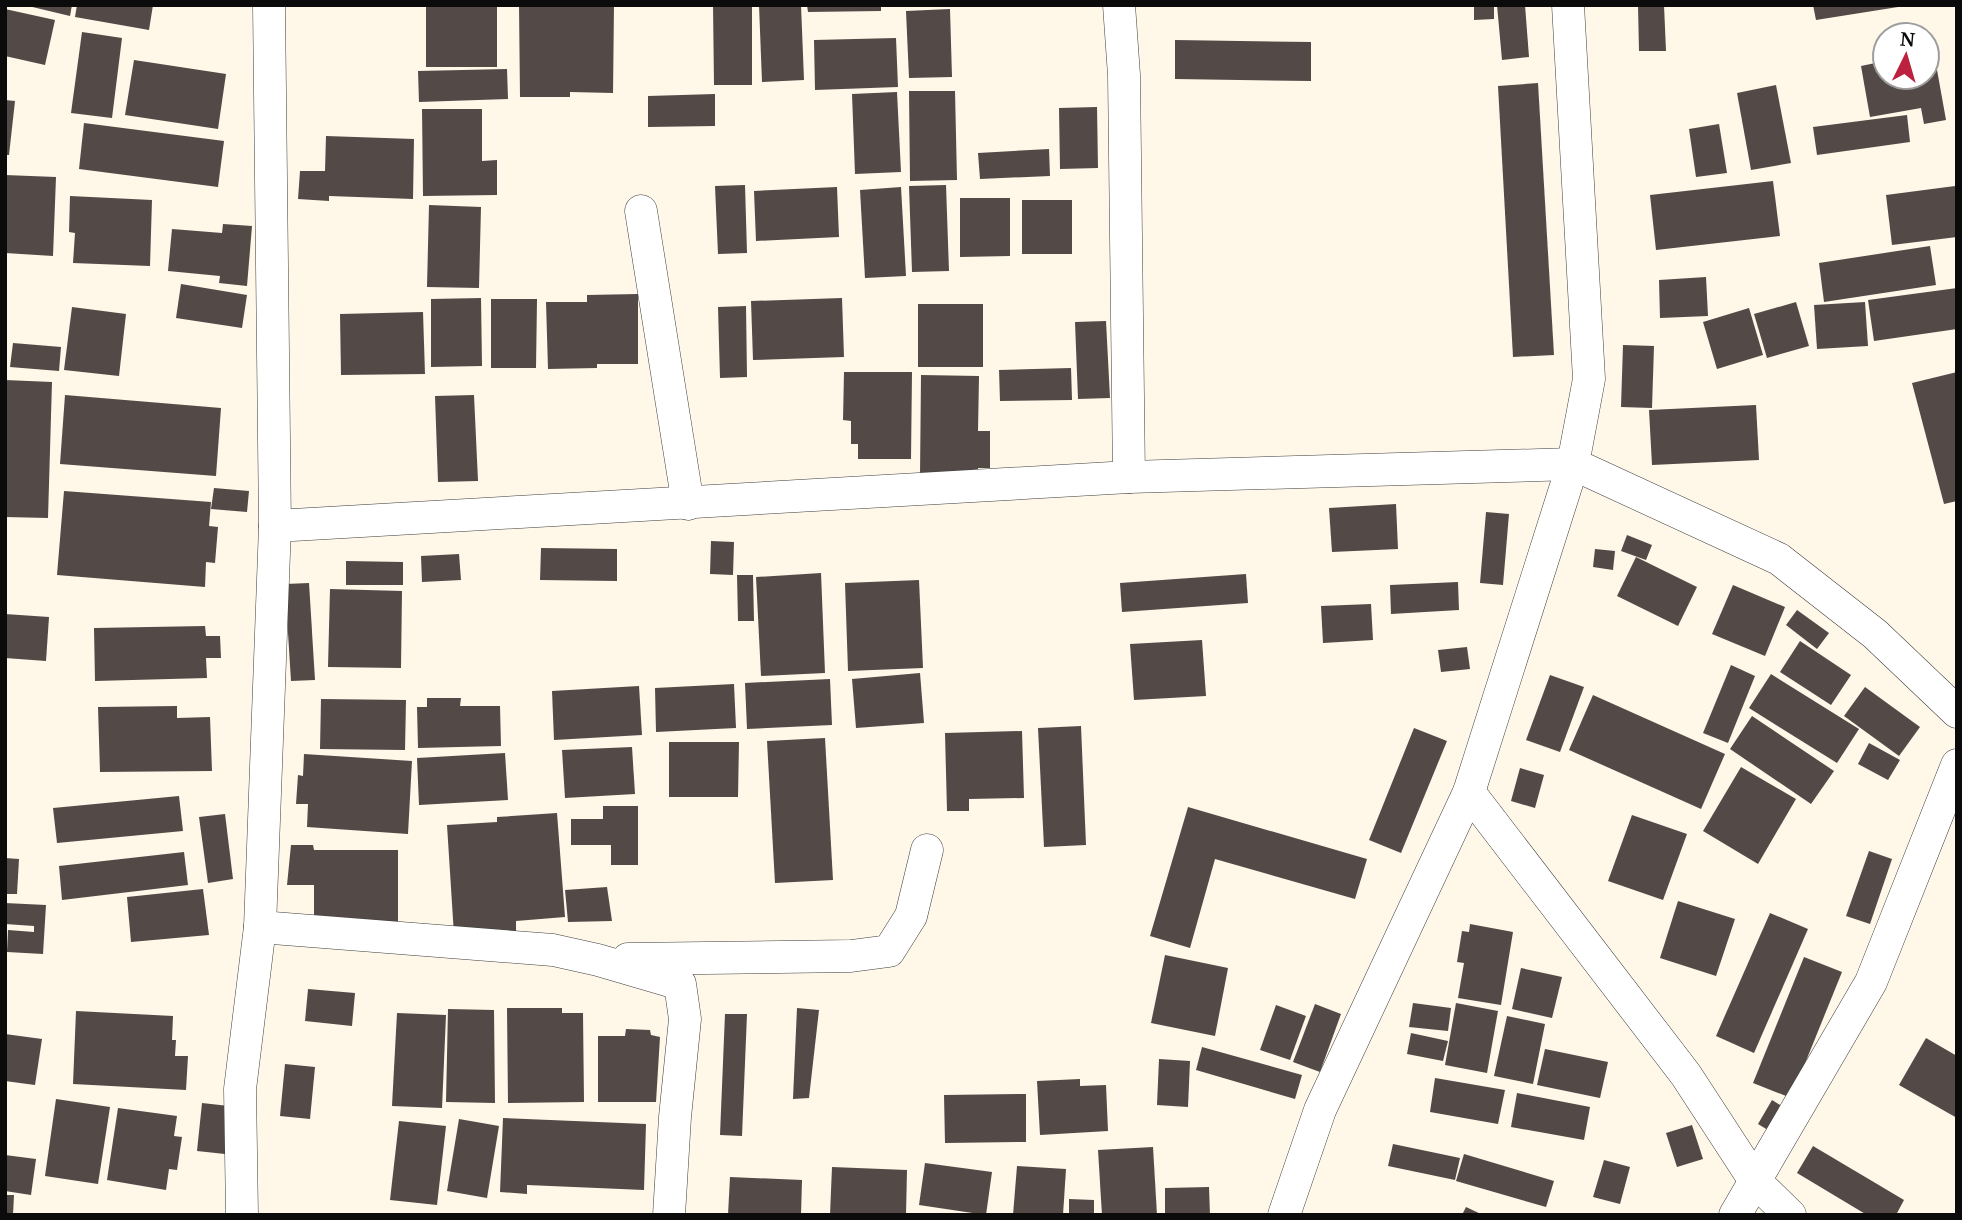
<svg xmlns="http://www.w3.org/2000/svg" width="1962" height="1220" font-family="'Noto Serif',serif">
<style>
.building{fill:#534a47}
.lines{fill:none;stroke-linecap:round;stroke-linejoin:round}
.minor-casing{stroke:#3e3e3e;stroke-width:33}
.minor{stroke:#fff;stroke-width:32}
</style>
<rect width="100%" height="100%" fill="#fff7e8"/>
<g class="building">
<path d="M24 5H72L70 16Z"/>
<path d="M77 5H153L149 30 75 17Z"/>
<rect x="426" y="5" width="71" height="62"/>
<path d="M519 5H569V7H576V5H614L613 93 570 92V97H520Z"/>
<path d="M713 5H752V85H714Z"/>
<path d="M759 5H801L804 80 762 82Z"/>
<path d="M807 5H881V11L808 12Z"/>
<path d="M1474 5H1494V19L1474 20Z"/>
<path d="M1497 5H1525L1529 57 1502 60Z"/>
<path d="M1638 5H1664L1666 51H1639Z"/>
<path d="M1813 5H1898V7L1816 20Z"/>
<path d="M5 9 55 20 45 65 5 56Z"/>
<path d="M950 9 952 77 909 78 906 11Z"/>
<path d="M82 32 122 38 112 118 71 113Z"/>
<path d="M896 38 898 87 815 90 814 40Z"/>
<path d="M1175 40 1311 42V81L1175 79Z"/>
<path d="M1934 53 1946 120 1924 124 1921 108 1870 117 1861 66 1885 61V77H1927V54Z"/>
<path d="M134 60 226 74 218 129 125 115Z"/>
<path d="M507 69 508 99 419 102 418 71Z"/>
<path d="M1538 83 1554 355 1513 357 1498 86Z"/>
<path d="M1776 85 1791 163 1751 170 1737 93Z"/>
<path d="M909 91H955L957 180 910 181Z"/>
<path d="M897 92 901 172 855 174 852 94Z"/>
<path d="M715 94V126L648 127V96Z"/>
<path d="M5 100 15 101 9 155H5Z"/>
<path d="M1097 107 1098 168 1060 169 1059 108Z"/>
<path d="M422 109H482V161L497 160V195L423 196Z"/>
<path d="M1907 115 1910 142 1817 155 1813 127Z"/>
<path d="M84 123 224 141 218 187 79 169Z"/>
<path d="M1719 124 1727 173 1696 177 1689 129Z"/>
<path d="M326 136 414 139 413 199 329 196V201L298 199 300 171H325Z"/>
<path d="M1049 149 1050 176 980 179 978 153Z"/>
<path d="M5 175 56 177 53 256 5 253Z"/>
<path d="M1773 181 1780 236 1656 250 1650 195Z"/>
<path d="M745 185 747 253 718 254 715 186Z"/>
<path d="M946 185 949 271 912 272 909 186Z"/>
<path d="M1955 186 1957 237 1892 245 1886 195Z"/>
<path d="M837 187 839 237 756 241 754 191Z"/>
<path d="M901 187 906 276 865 278 860 190Z"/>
<path d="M70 196 152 200 150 266 73 263 75 233 69 232Z"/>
<path d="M960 198H1010V256L960 257Z"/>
<rect x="1022" y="200" width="50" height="54"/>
<path d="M429 205 481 207 479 288 427 287Z"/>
<path d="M223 224 252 226 247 286 219 283 220 276 168 271 172 229 222 233Z"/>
<path d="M1930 246 1936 285 1824 302 1819 263Z"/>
<path d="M1706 277 1708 316 1660 318 1659 280Z"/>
<path d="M181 284 247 295 242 328 176 318Z"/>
<path d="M1957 288V329L1874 341 1868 300Z"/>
<path d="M638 294V364H597V368L548 369 546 302H587V295Z"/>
<path d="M481 298 482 366 431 367V299Z"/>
<path d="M842 298 844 357 753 360 751 301Z"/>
<path d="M491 299H537L536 368H491Z"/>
<path d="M1796 302 1809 346 1767 358 1754 314Z"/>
<path d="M1865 302 1868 346 1817 349 1814 305Z"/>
<rect x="918" y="304" width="65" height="63"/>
<path d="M746 306 747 377 720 378 718 307Z"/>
<path d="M72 307 126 314 119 376 64 370Z"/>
<path d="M1749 308 1763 355 1717 369 1703 322Z"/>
<path d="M423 312 425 374 341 375 340 314Z"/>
<path d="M1106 321 1110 398 1078 399 1075 322Z"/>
<path d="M13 343 61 347 59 371 10 367Z"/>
<path d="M1623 345 1654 346 1652 408 1621 407Z"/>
<path d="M1071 368 1072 400 1000 401 999 370Z"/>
<path d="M844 372H912L911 459H858V444H851V421L843 420Z"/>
<path d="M1957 372V501L1944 504 1912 383Z"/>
<path d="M921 375 979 376 978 431H990V468H978V477L920 476Z"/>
<path d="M5 380 52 382 48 518 5 517Z"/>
<path d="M65 395 221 408 216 476 60 464Z"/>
<path d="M474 395 478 481 438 482 435 396Z"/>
<path d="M1756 405 1759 460 1652 465 1649 410Z"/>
<path d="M214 488 249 491 247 512 211 509Z"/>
<path d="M64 491 211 502 209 526 218 527 215 563 206 562 205 587 57 575Z"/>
<path d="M1396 504 1398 549 1332 552 1329 508Z"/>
<path d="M1486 512 1509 514 1503 585 1480 583Z"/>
<path d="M1627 535 1652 545 1646 560 1621 551Z"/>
<path d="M711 541 734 542 733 575 710 574Z"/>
<path d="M541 548 617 549V581L540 580Z"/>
<path d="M1595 549 1615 551 1613 570 1593 567Z"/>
<path d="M459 554 461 580 422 582 421 556Z"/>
<path d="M1636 557 1697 587 1678 626 1617 596Z"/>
<path d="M346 561 403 562V585H346Z"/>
<path d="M821 573 825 673 761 676 756 577Z"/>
<path d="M1246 574 1248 603 1122 612 1120 583Z"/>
<path d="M737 575H753L754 621H738Z"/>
<path d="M919 580 923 668 848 671 845 583Z"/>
<path d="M1458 582 1459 610 1391 614 1390 585Z"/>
<path d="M309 583 315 680 291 681 285 584Z"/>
<path d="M1733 585 1785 607 1765 656 1712 634Z"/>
<path d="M330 589 402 591 401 668 328 667Z"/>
<path d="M1371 604 1373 640 1323 643 1321 606Z"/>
<path d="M1797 610 1829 633 1817 649 1786 625Z"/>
<path d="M5 614 49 617 46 661 5 658Z"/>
<path d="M205 626 206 636H220L221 658H206L207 678 95 681 94 628Z"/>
<path d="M1202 640 1206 696 1134 700 1130 644Z"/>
<path d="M1800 641 1851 675 1831 705 1780 672Z"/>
<path d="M1467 647 1470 669 1441 672 1438 650Z"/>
<path d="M1731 665 1755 676 1728 743 1703 733Z"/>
<path d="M920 673 924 723 856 728 852 679Z"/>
<path d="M1771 674 1859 729 1837 763 1749 708Z"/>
<path d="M1550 675 1584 687 1560 752 1526 740Z"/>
<path d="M830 679 832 725 747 729 745 683Z"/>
<path d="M734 684 736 728 656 732 655 688Z"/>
<path d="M639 686 642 735 554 740 552 691Z"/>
<path d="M1865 687 1920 727 1899 756 1844 716Z"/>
<path d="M1593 695 1725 754 1701 809 1569 750Z"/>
<path d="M427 698H461L460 706H500L501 746 418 748 417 707H427Z"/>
<path d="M321 699 406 700 405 750 320 749Z"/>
<path d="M177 706V718L210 717 212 771 100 772 98 707Z"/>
<path d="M1752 716 1834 771 1811 804 1730 749Z"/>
<path d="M1081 726 1086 845 1044 847 1038 728Z"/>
<path d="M1414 728 1447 741 1401 853 1369 840Z"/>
<path d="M1022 731 1024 798 969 799V811H947L945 733Z"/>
<path d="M825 738 833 880 775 883 767 741Z"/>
<path d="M669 742H739L738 797H669Z"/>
<path d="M1869 743 1900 760 1888 780 1858 764Z"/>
<path d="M632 747 635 794 565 798 562 750Z"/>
<path d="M505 753 508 800 419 805 417 758Z"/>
<path d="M304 754 412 761 408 834 307 827 308 804H296L298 775 303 776Z"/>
<path d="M1741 767 1796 799 1758 864 1703 831Z"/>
<path d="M1520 768 1544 775 1535 808 1511 801Z"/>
<path d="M179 796 183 831 57 843 53 808Z"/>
<path d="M603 806H638V865H611V845H571V819H603Z"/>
<path d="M1188 807 1367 859 1355 899 1215 859 1190 948 1150 936Z"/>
<path d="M557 813 565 917 516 921V931L454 935 447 825 497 822V817Z"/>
<path d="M225 814 233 879 208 883 199 817Z"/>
<path d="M1632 815 1687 834 1663 900 1608 881Z"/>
<path d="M291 845H313L314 850H398V922L314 921V885H287Z"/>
<path d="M1869 851 1892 859 1870 924 1846 916Z"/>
<path d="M184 852 188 885 62 900 59 866Z"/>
<path d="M5 858 19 859 17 894H5Z"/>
<path d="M607 887 612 921 568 922 565 890Z"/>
<path d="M203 889 209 935 131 942 127 897Z"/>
<path d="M1678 901 1735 919 1716 976 1660 958Z"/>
<path d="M5 903 46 905 43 954 7 952 8 930 34 932V926L5 924Z"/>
<path d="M1770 913 1808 929 1754 1053 1716 1036Z"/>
<path d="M1470 924 1513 932 1501 1005 1458 998 1464 963 1457 962 1462 931 1469 932Z"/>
<path d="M1165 955 1228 968 1215 1036 1151 1023Z"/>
<path d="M1804 957 1842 972 1791 1098 1753 1083Z"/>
<path d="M1521 968 1562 977 1552 1018 1512 1009Z"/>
<path d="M308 989 355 993 352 1026 305 1021Z"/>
<path d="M1413 1003 1451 1008 1448 1031 1409 1027Z"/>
<path d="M1456 1003 1498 1011 1487 1073 1445 1065Z"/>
<path d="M1315 1004 1341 1014 1320 1072 1293 1062Z"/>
<path d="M1276 1005 1306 1016 1290 1060 1260 1050Z"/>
<path d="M507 1008H562V1013H583L584 1102 508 1103Z"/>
<path d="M797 1008 819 1010 809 1098 793 1099Z"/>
<path d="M448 1009 494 1010 495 1103 446 1102Z"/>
<path d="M76 1011 173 1016 172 1040H176L175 1056H188L186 1090 73 1084Z"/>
<path d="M397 1013 446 1015 442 1108 392 1106Z"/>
<path d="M725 1014H747L742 1136 720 1135Z"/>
<path d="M1507 1016 1545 1024 1533 1084 1494 1076Z"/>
<path d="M626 1029 650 1030 651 1035 660 1037 656 1102H598V1036H625Z"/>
<path d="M1411 1033 1448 1041 1443 1061 1407 1054Z"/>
<path d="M5 1034 42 1039 35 1085 5 1081Z"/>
<path d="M1926 1038 1957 1056V1118L1899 1085Z"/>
<path d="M1202 1047 1302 1075 1295 1099 1196 1070Z"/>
<path d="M1545 1049 1608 1062 1600 1098 1537 1085Z"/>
<path d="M1159 1059 1190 1061 1188 1107 1157 1105Z"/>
<path d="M285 1064 315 1067 310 1119 280 1116Z"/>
<path d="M1435 1078 1505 1090 1498 1124 1430 1112Z"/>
<path d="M1080 1079V1086L1106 1085 1108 1131 1040 1135 1037 1081Z"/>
<path d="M1517 1093 1590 1107 1584 1140 1511 1127Z"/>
<path d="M1026 1094V1142L945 1143 944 1095Z"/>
<path d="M56 1099 110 1107 98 1184 45 1176Z"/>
<path d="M1772 1100 1790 1111 1776 1135 1758 1124Z"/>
<path d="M202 1103 229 1106 225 1154 197 1151Z"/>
<path d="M118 1108 177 1116 174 1136 182 1137 177 1170 169 1169 166 1190 107 1180Z"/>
<path d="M503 1118 646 1124 644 1190 527 1185V1194L500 1192Z"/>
<path d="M459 1119 499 1126 487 1198 447 1191Z"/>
<path d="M399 1121 446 1126 437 1205 390 1200Z"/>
<path d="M1692 1125 1703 1159 1677 1167 1666 1133Z"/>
<path d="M1393 1144 1460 1158 1455 1180 1388 1166Z"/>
<path d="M1813 1146 1904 1200 1896 1215H1867L1797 1173Z"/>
<path d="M1153 1147 1157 1215H1102L1098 1150Z"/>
<path d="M1464 1154 1554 1181 1546 1207 1456 1181Z"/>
<path d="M5 1155 36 1159 31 1195 5 1191Z"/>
<path d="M1604 1160 1630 1167 1620 1204 1593 1197Z"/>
<path d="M925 1163 992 1172 986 1215 919 1205Z"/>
<path d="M1017 1166 1066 1169 1063 1215H1013Z"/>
<path d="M832 1167 907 1170 906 1215H830Z"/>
<path d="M730 1177 802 1180 801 1215H728Z"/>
<path d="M1209 1187 1210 1215H1165V1188Z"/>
<path d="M5 1195H14L13 1215H5Z"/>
<path d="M1069 1199 1094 1200V1215H1069Z"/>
<path d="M1466 1207 1483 1215H1462Z"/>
</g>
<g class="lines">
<g class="minor-casing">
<g id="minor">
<path d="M1119 5 1124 75 1129 477"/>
<path d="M641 211 688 504"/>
<path d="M275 526 1129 477 1573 464 1779 559 1875 634 1957 712"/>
<path d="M1469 792 1686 1075 1755 1181 1790 1215"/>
<path d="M260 927 553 950 598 960 680 984 685 1019 675 1117 669 1215"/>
<path d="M628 959 851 956 889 951 911 916 927 850"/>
<path d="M242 1215 240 1089 260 927 275 526 269 5"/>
<path d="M1284 1215 1320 1110 1469 792 1573 464 1589 379 1568 5"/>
<path d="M1735 1215 1871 982 1957 765"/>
</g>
</g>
<use href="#minor" class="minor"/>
</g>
<rect width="1962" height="1220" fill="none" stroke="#0b0b0b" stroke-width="14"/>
<g transform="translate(1906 56) rotate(5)"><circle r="33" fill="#ffffff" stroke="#9d9d9d" stroke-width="2"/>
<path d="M0-5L12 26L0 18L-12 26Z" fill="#bc213f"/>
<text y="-10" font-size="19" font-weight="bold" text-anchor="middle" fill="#0b0b0b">N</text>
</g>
</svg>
